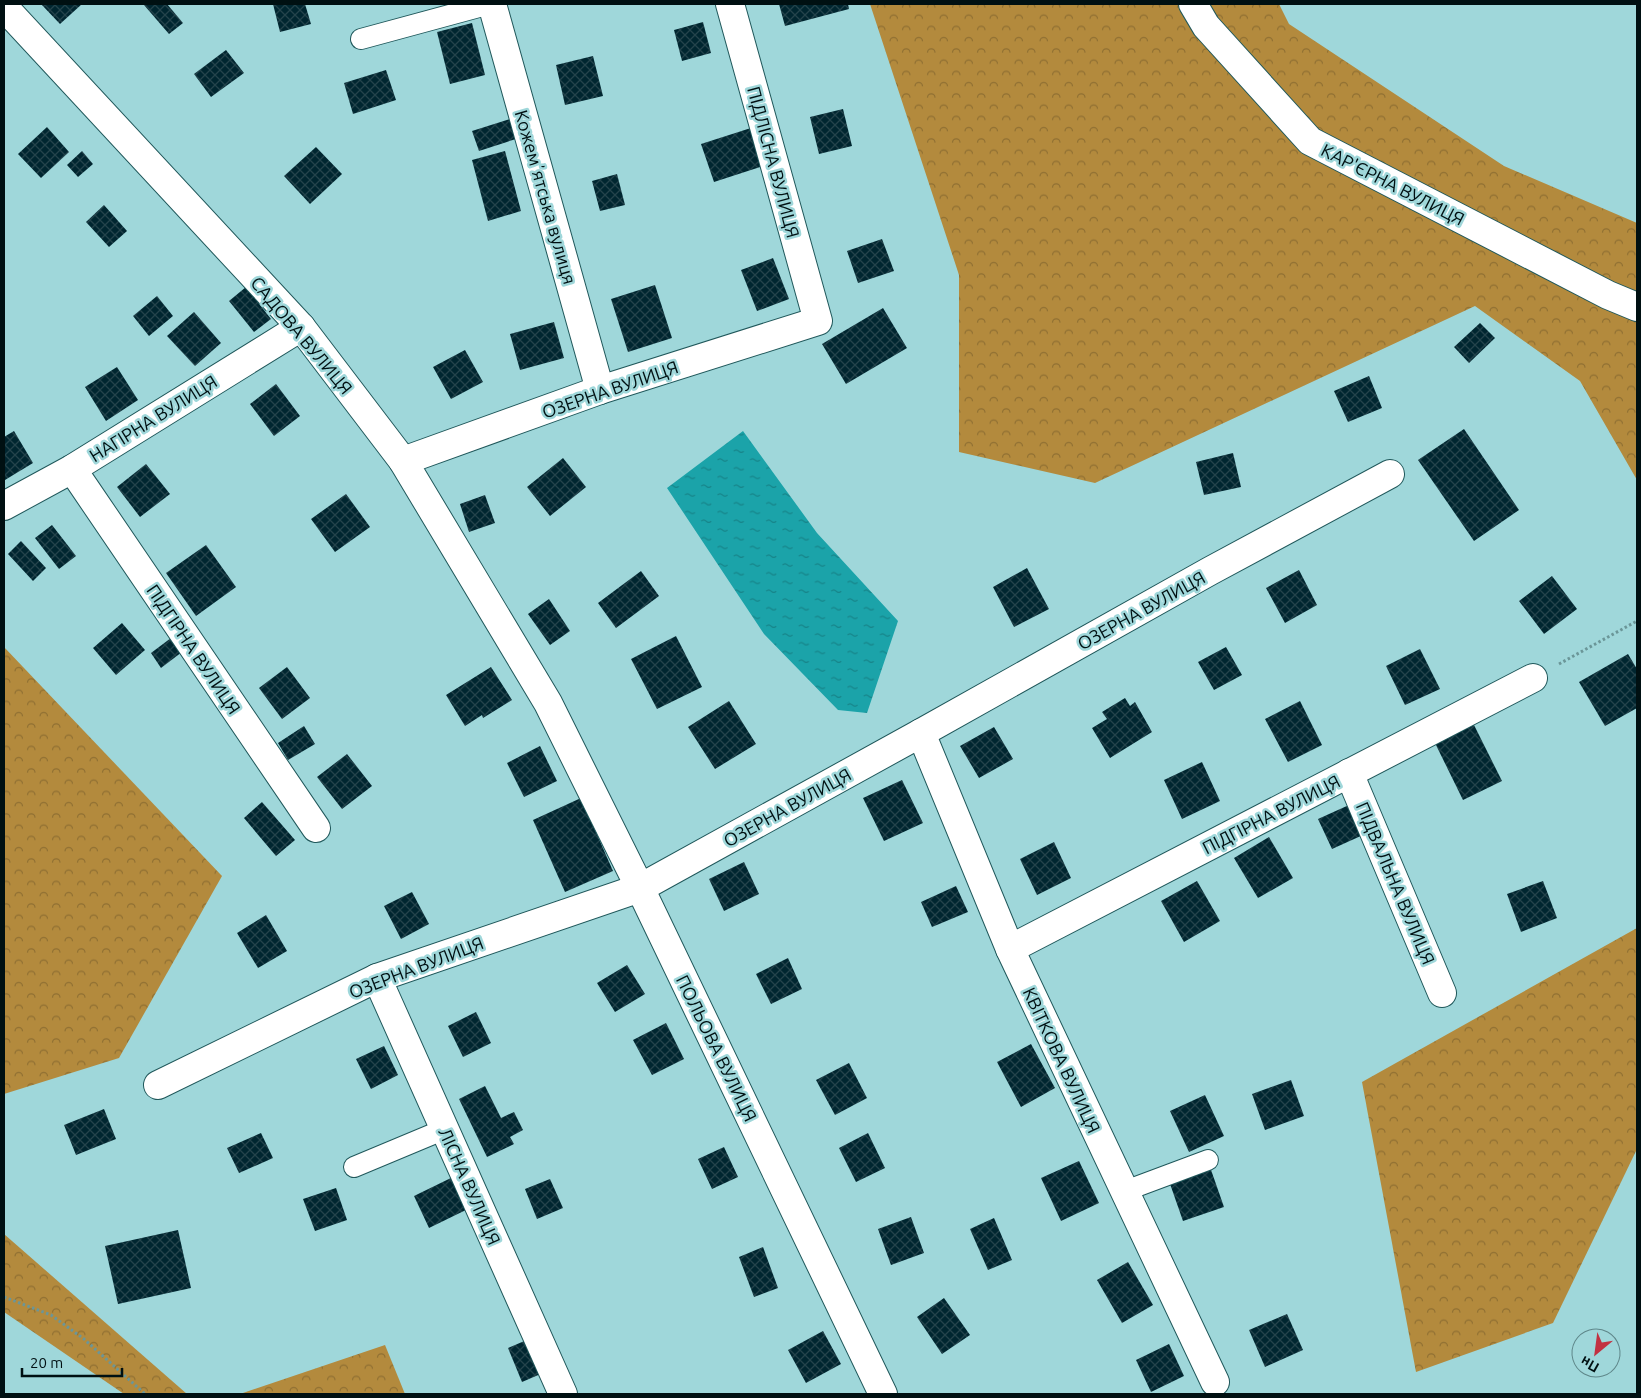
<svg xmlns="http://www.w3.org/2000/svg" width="1641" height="1398" font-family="Ubuntu,sans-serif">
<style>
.forest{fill:url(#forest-crowns)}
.water{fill:url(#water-ripples)}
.building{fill:url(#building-cross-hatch)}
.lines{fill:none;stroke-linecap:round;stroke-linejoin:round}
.lane-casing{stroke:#20585b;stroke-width:22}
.street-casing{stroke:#20585b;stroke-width:30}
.path{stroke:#6b9698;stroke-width:3;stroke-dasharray:2.5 2.5;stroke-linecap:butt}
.lane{stroke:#fff;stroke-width:20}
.street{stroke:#fff;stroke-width:28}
.labels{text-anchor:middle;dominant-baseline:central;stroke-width:5;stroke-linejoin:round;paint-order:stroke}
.street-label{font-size:18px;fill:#001012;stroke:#9fd7da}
</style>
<defs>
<pattern id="forest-crowns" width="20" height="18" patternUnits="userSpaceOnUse" patternTransform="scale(1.25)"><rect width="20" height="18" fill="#b38a3d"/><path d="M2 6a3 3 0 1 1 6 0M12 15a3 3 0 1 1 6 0" fill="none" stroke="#8f6f32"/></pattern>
<pattern id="water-ripples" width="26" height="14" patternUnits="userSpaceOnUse" patternTransform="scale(1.25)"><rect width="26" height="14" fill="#1ba3a9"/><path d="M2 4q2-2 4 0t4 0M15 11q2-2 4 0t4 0" fill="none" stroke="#168388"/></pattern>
<pattern id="building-cross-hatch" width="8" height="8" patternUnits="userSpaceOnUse" patternTransform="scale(1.25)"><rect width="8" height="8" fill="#002630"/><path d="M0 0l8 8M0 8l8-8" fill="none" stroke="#24434b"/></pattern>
</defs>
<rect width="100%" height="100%" fill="#9fd7da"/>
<g class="forest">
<path d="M870 4H1279L1289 24 1504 166 1637 223V480L1580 381 1475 306 1095 483 959 452V275Z"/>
<path d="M4 647 222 876 119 1058 4 1094Z"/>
<path d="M1637 928V1149L1553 1323 1416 1372 1362 1082Z"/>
<path d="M4 1234 187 1394H124L4 1312Z"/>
<path d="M385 1345 405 1394H240Z"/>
</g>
<path class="water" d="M743 431 817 533 898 621 867 713 838 710 764 634 667 488Z"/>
<g class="building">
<path d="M41 4H82L60 24Z"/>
<path d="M145 4H167L183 23 169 34 144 5Z"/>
<path d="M273 4H305L311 24 280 32Z"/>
<path d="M779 4H848L849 9 785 26Z"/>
<path d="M703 22 711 53 682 61 674 30Z"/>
<path d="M472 23 485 75 450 84 437 32Z"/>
<path d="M226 50 244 73 211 97 194 74Z"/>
<path d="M593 56 603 96 565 105 556 65Z"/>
<path d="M386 70 396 100 353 114 344 83Z"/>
<path d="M843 109 852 146 819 154 810 117Z"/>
<path d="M516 117 522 137 479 151 472 131Z"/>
<path d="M47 127 69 152 41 178 18 154Z"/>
<path d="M754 127 766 165 714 182 701 144Z"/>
<path d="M316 147 342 174 310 204 284 176Z"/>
<path d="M82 151 93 164 78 177 67 165Z"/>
<path d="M505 151 521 211 488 221 472 160Z"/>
<path d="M617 174 625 205 600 211 592 181Z"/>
<path d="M104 205 127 231 109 247 86 222Z"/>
<path d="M882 239 894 271 858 283 847 251Z"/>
<path d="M773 258 789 299 757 311 741 270Z"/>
<path d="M655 285 672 338 628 352 611 299Z"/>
<path d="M246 287 271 319 254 332 229 301Z"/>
<path d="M157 296 173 316 149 336 133 316Z"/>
<path d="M883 308 907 348 846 384 822 344Z"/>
<path d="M194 312 221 343 195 366 167 336Z"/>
<path d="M554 322 564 358 520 370 510 334Z"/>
<path d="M1480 323 1495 338 1469 363 1454 347Z"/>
<path d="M465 350 483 382 451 399 433 367Z"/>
<path d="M117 367 138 400 106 421 85 387Z"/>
<path d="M1369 376 1382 408 1348 422 1334 391Z"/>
<path d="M276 384 300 416 274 436 250 404Z"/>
<path d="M1464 429 1519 510 1474 541 1418 460Z"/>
<path d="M14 431 33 463 5 480 4 437Z"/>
<path d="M1233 453 1241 487 1204 495 1196 462Z"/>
<path d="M563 458 586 487 550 516 527 487Z"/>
<path d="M146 464 170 494 140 517 117 487Z"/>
<path d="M346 494 370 527 335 552 311 519Z"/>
<path d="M485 495 495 523 469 532 460 504Z"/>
<path d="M52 525 76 556 59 569 35 538Z"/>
<path d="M21 541 46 568 33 581 8 554Z"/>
<path d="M206 545 236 587 196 616 166 573Z"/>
<path d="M1027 568 1049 609 1014 627 993 587Z"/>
<path d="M1299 570 1317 605 1285 623 1266 588Z"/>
<path d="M641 571 659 596 616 628 598 603Z"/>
<path d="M1552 576 1577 609 1544 634 1519 601Z"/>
<path d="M549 599 570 631 550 645 528 614Z"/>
<path d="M122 623 145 650 116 675 93 648Z"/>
<path d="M676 636 702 687 657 709 631 659Z"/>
<path d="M171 638 182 652 161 668 151 653Z"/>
<path d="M1226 647 1242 675 1214 690 1198 662Z"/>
<path d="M1420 649 1440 689 1405 705 1386 666Z"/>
<path d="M1628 654 1637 669V708L1605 726 1579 682Z"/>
<path d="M287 667 310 698 282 719 259 688Z"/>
<path d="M491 667 512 700 483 718 482 715 465 726 446 695Z"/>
<path d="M1125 698 1130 706 1135 702 1152 732 1110 758 1092 728 1107 719 1102 712Z"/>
<path d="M729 701 756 744 715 769 688 727Z"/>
<path d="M1300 701 1322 745 1288 762 1265 719Z"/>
<path d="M1474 725 1502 781 1463 800 1435 743Z"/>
<path d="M304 726 315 744 288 760 278 743Z"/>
<path d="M994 727 1013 759 979 778 960 746Z"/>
<path d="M540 746 557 781 524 797 507 763Z"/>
<path d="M347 754 372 786 342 809 317 777Z"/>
<path d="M1202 762 1220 801 1182 819 1164 780Z"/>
<path d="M902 780 923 823 884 841 863 798Z"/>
<path d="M581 798 613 871 565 892 533 820Z"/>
<path d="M262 802 295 840 276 856 244 818Z"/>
<path d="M1349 805 1363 835 1332 849 1318 819Z"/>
<path d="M1269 837 1293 878 1258 898 1234 858Z"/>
<path d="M1054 842 1071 878 1037 895 1020 859Z"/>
<path d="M744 862 759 894 724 911 709 879Z"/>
<path d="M1197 881 1220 921 1184 942 1161 901Z"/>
<path d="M1543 881 1557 918 1521 932 1507 894Z"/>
<path d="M956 886 968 912 932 927 921 902Z"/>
<path d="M412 892 429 924 401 939 384 906Z"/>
<path d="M266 915 287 951 258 968 237 933Z"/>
<path d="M788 958 802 989 771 1004 756 974Z"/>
<path d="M627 965 645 994 615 1012 597 983Z"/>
<path d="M476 1012 491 1043 463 1057 448 1026Z"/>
<path d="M666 1023 684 1059 652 1075 633 1040Z"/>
<path d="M1031 1044 1055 1088 1021 1107 997 1062Z"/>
<path d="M384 1046 398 1075 371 1089 356 1059Z"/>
<path d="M849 1063 867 1098 835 1115 816 1080Z"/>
<path d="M1291 1080 1304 1116 1265 1130 1252 1094Z"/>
<path d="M485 1086 501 1118 514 1112 523 1130 510 1137 514 1144 487 1157 459 1099Z"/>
<path d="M1205 1095 1224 1136 1189 1152 1170 1111Z"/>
<path d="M104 1109 116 1139 76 1155 64 1125Z"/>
<path d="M261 1133 273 1158 239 1173 227 1148Z"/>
<path d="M868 1133 885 1168 856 1182 839 1148Z"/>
<path d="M724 1147 738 1177 712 1189 698 1159Z"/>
<path d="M1079 1161 1099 1203 1061 1221 1041 1178Z"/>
<path d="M1210 1167 1224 1207 1183 1221 1169 1181Z"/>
<path d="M455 1176 470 1208 429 1228 414 1196Z"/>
<path d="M550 1179 563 1208 537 1219 525 1189Z"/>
<path d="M336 1188 347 1220 315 1231 303 1199Z"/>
<path d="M911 1217 924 1253 891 1265 878 1229Z"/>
<path d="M994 1218 1012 1260 988 1270 970 1229Z"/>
<path d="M178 1230 191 1288 118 1304 105 1246Z"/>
<path d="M763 1247 778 1288 754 1297 739 1257Z"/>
<path d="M1128 1262 1153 1305 1122 1323 1097 1280Z"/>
<path d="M944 1298 970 1335 942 1354 917 1317Z"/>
<path d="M1287 1314 1303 1350 1265 1367 1249 1330Z"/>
<path d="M823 1331 841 1364 806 1383 788 1350Z"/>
<path d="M529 1339 543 1373 522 1382 508 1348Z"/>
<path d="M1169 1344 1184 1376 1151 1392 1136 1360Z"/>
</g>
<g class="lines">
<g class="lane-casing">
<g id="lane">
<path d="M361 39 490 4"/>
<path d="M354 1167 445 1129"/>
<path d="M1125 1191 1208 1160"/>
</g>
</g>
<g class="street-casing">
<g id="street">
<path d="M492 4 600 390"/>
<path d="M1193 4 1206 26 1310 141 1608 295 1637 307"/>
<path d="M4 7 301 327 403 461 548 703 640 888 883 1394"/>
<path d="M403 461 600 390 818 321 730 4"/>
<path d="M72 469 316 828"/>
<path d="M4 506 72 469 301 327"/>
<path d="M921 733 1010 949 1215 1382"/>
<path d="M1349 773 1442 993"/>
<path d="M1010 949 1533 678"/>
<path d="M377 978 563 1394"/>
<path d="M158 1085 377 978 640 888 921 733 1210 571 1390 474"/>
</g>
</g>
<g class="path">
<path d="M1559 664 1637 621"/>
<path d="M4 1297 51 1315 84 1339 145 1394"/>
</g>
<use href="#lane" class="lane"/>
<use href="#street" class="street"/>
</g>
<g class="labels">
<g class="street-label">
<text transform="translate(774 162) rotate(75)">ПІДЛІСНА ВУЛИЦЯ</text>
<text transform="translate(1393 184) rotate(27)">КАР'ЄРНА ВУЛИЦЯ</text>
<text transform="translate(546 197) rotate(74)">Кожемʼятська вулиця</text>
<text transform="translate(302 335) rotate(50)">САДОВА ВУЛИЦЯ</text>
<text transform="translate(610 389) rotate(-19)">ОЗЕРНА ВУЛИЦЯ</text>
<text transform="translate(153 418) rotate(-32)">НАГІРНА ВУЛИЦЯ</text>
<text transform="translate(1141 610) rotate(-29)">ОЗЕРНА ВУЛИЦЯ</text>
<text transform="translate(194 649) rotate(56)">ПІДГІРНА ВУЛИЦЯ</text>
<text transform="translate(787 807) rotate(-29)">ОЗЕРНА ВУЛИЦЯ</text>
<text transform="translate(1271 814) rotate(-27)">ПІДГІРНА ВУЛИЦЯ</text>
<text transform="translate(1396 883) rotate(67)">ПІДВАЛЬНА ВУЛИЦЯ</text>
<text transform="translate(416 967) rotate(-21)">ОЗЕРНА ВУЛИЦЯ</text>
<text transform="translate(717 1048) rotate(64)">ПОЛЬОВА ВУЛИЦЯ</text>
<text transform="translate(1062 1060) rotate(65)">КВІТКОВА ВУЛИЦЯ</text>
<text transform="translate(470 1186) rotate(66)">ЛІСНА ВУЛИЦЯ</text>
</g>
</g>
<rect width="1641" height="1398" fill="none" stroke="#001012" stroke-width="10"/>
<g transform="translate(1596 1353) rotate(209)"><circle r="24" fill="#9fd7da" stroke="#5f878a"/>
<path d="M0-4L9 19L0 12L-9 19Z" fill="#c23141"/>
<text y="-8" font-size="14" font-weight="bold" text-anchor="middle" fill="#001012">Пн</text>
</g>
<path d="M22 1368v8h100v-8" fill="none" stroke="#001012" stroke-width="2.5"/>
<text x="30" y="1368" font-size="15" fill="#001012" stroke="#9fd7da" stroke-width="4" paint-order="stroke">20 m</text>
</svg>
